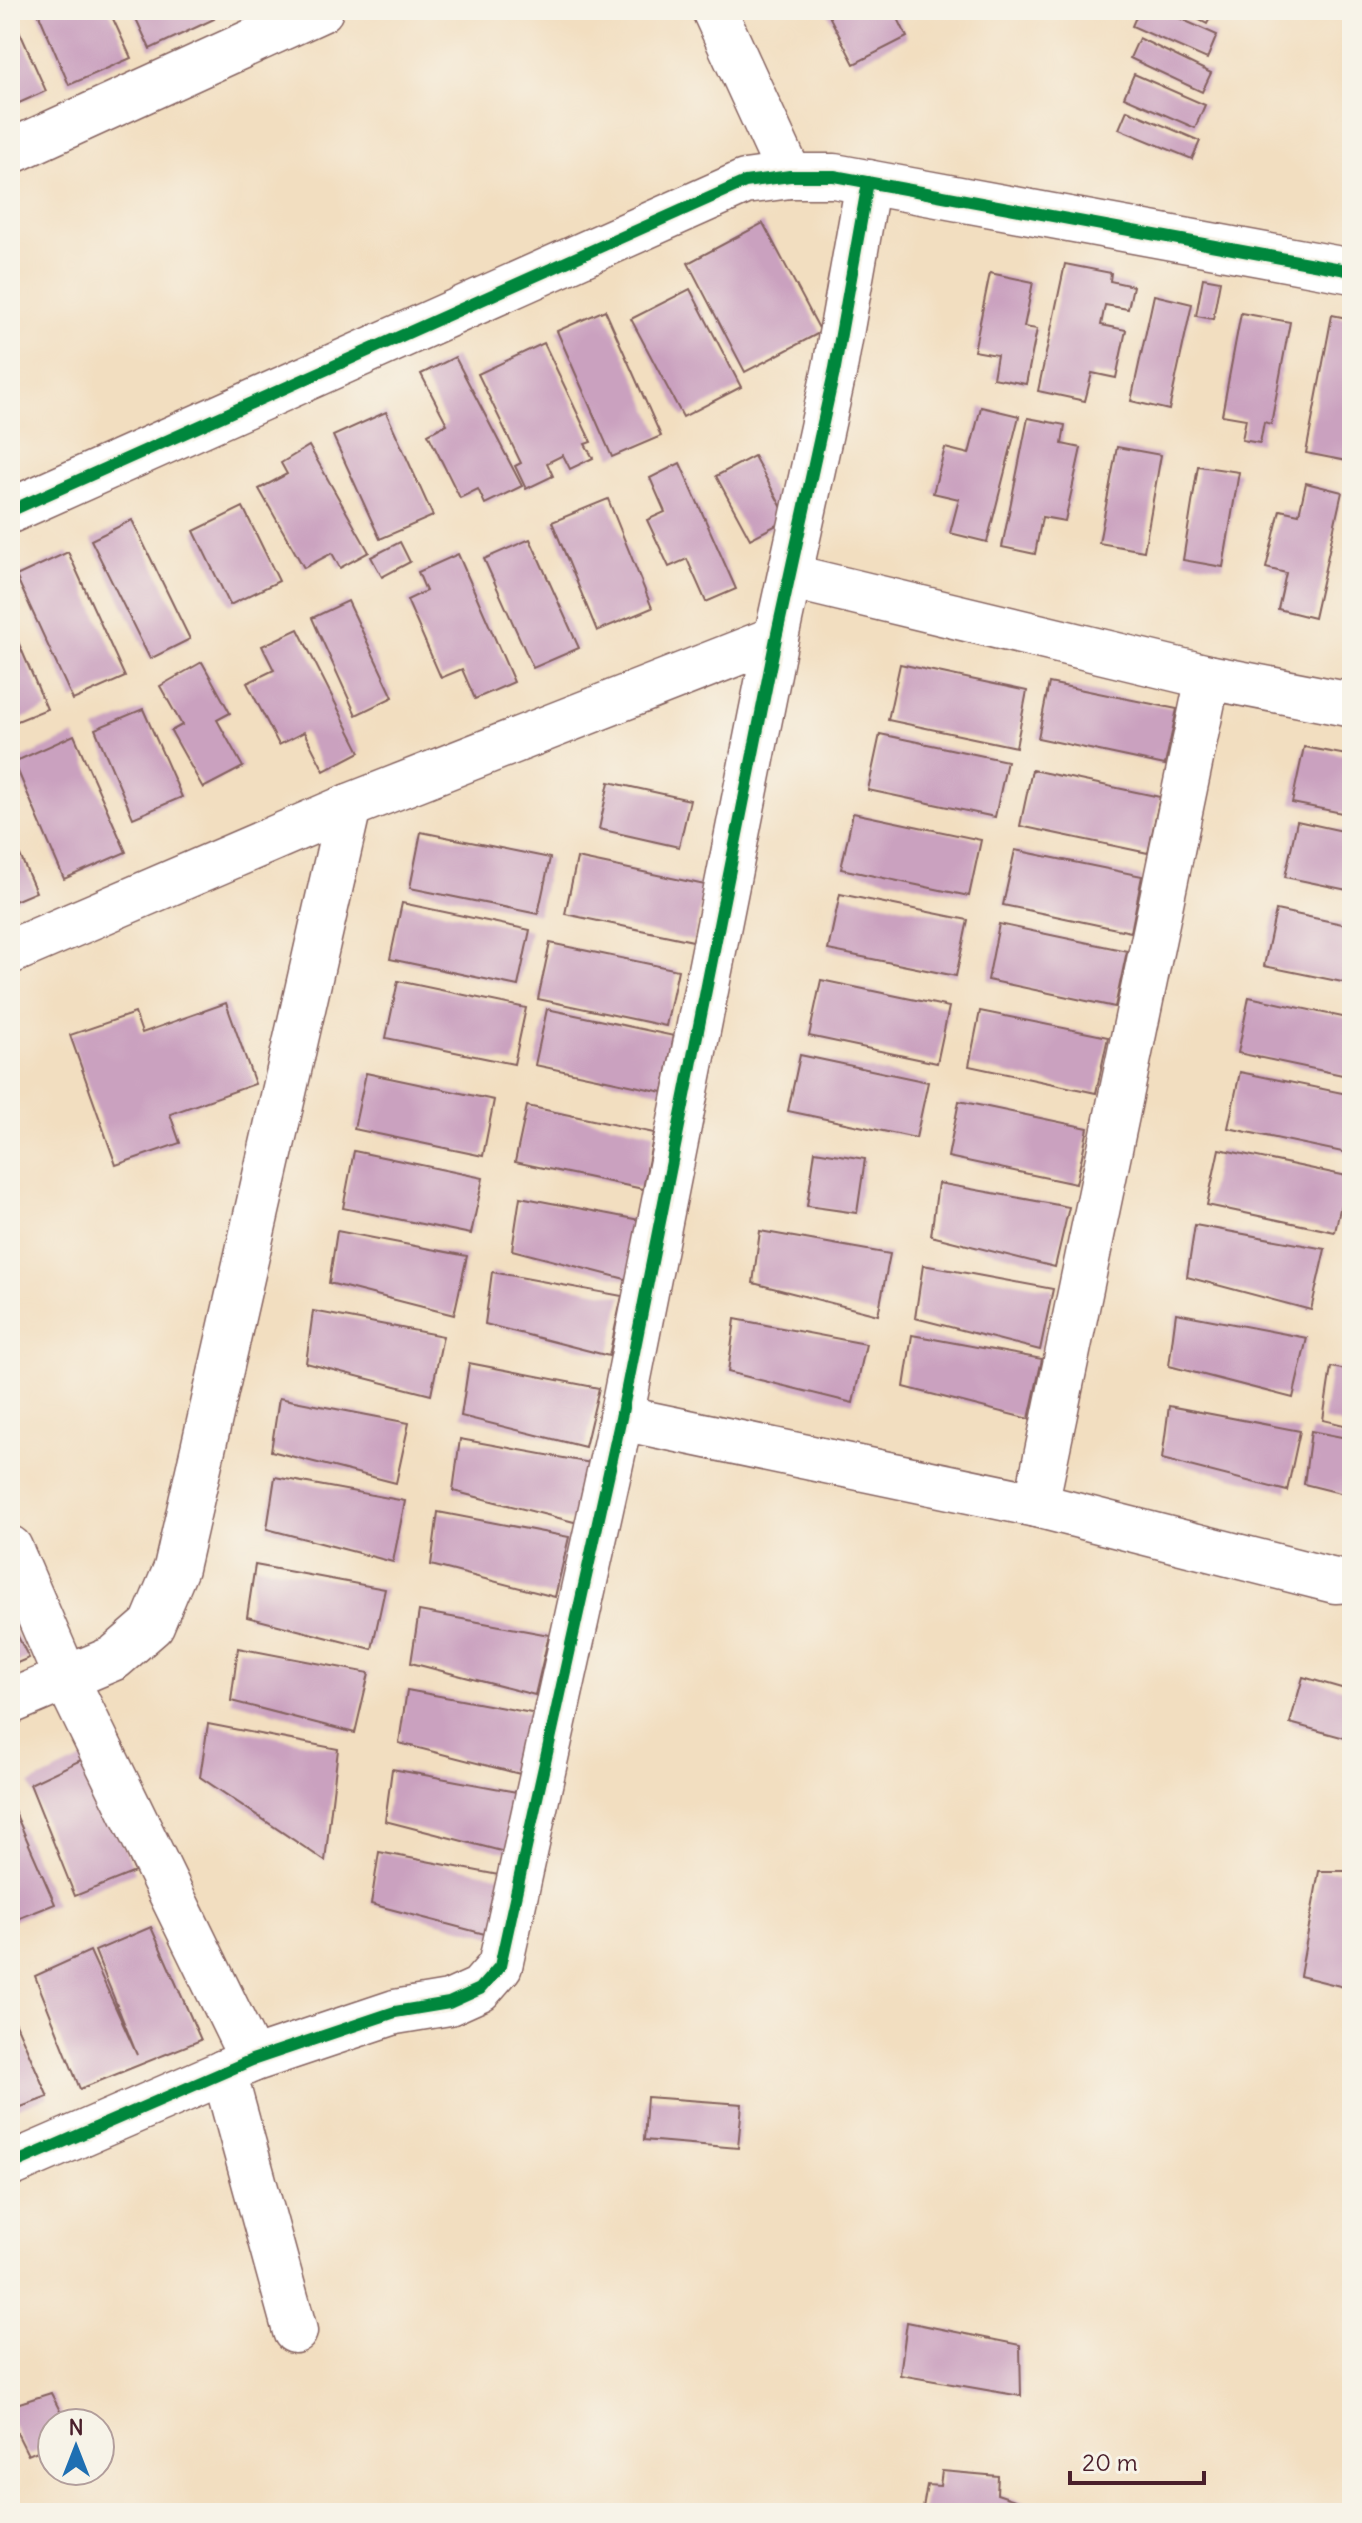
<svg xmlns="http://www.w3.org/2000/svg" width="1362" height="2523" font-family="Delius,sans-serif">
<style>
.building{fill:#caa1bf}
.lines{fill:none;stroke-linecap:round;stroke-linejoin:round}
.minor-casing{stroke:#85625f;stroke-width:47}
.minor{stroke:#fff;stroke-width:44}
.cycleway-casing{stroke:#f7f3e8;stroke-width:17}
.cycleway{stroke:#00873e;stroke-width:12}
</style>
<rect width="100%" height="100%" fill="#f7f3e8"/>
<filter id="ink" filterUnits="userSpaceOnUse"><feTurbulence type="fractalNoise" baseFrequency=".0125" numOctaves="2"/><feDisplacementMap in="SourceGraphic" scale="16" xChannelSelector="R" yChannelSelector="G"/><feConvolveMatrix kernelMatrix="1 2 1 2 8 2 1 2 1" color-interpolation-filters="sRGB"/></filter>
<filter id="wash" filterUnits="userSpaceOnUse"><feTurbulence type="fractalNoise" baseFrequency=".006" numOctaves="4" result="noise"/><feDisplacementMap in="SourceGraphic" scale="32" xChannelSelector="R" yChannelSelector="G"/><feGaussianBlur stdDeviation="1.8" result="paint"/><feColorMatrix in="noise" values="0 0 0 0 0 0 0 0 0 0 0 0 0 0 0 0 0 1.4 0 .05"/><feComposite in="paint" operator="in"/></filter>
<g filter="url(#wash)">
<rect width="100%" height="100%" fill="#f2dec0"/>
<g id="blocks">
<g class="building">
<path d="M10 10 46 91 10 107Z"/>
<path d="M37 10H109L131 58 69 85Z"/>
<path d="M132 10H209L214 19 150 49Z"/>
<path d="M826 10H894L907 37 854 64Z"/>
<path d="M1139 10H1161L1217 35 1207 59 1132 26Z"/>
<path d="M1180 10H1214L1207 24Z"/>
<path d="M1139 38 1211 73 1202 92 1130 58Z"/>
<path d="M1134 74 1205 105 1195 128 1124 97Z"/>
<path d="M1127 110 1200 141 1192 159 1119 129Z"/>
<path d="M763 223 821 332 745 372 688 263Z"/>
<path d="M1065 264 1111 273 1110 281 1133 286 1128 309 1105 305 1101 325 1126 330 1116 378 1092 373 1085 401 1038 391Z"/>
<path d="M990 273 1033 282 1024 327 1037 329 1026 384 993 378 997 355 974 351Z"/>
<path d="M1203 278 1220 281 1213 319 1196 316Z"/>
<path d="M690 289 741 387 683 417 631 319Z"/>
<path d="M1154 295 1192 304 1169 410 1131 401Z"/>
<path d="M605 310 661 436 612 457 557 331Z"/>
<path d="M1241 313 1290 322 1271 424 1264 422 1260 443 1242 440 1246 419 1222 415Z"/>
<path d="M1332 315 1352 319V462L1306 453Z"/>
<path d="M544 343 591 442 585 444 593 458 570 469 563 455 547 463 553 476 526 489 515 466 521 463 478 374Z"/>
<path d="M455 357 522 486 485 504 478 489 460 498 428 434 447 424 421 374Z"/>
<path d="M981 407 1019 416 987 542 950 533 959 499 933 493 945 448 969 454Z"/>
<path d="M386 412 433 516 380 539 333 436Z"/>
<path d="M1028 418 1065 425 1062 444 1081 448 1065 521 1042 517 1035 554 1002 547Z"/>
<path d="M309 446 369 552 340 568 332 553 304 568 259 489 287 474 281 463Z"/>
<path d="M1117 447 1161 455 1144 551 1099 543Z"/>
<path d="M754 456 788 519 750 539 716 476Z"/>
<path d="M680 463 736 589 706 602 687 559 669 567 647 520 665 512 650 478Z"/>
<path d="M1198 466 1239 472 1223 567 1183 560Z"/>
<path d="M1306 483 1342 492 1314 618 1278 609 1286 573 1266 568 1280 510 1299 514Z"/>
<path d="M608 499 652 608 597 631 552 522Z"/>
<path d="M243 507 279 581 230 605 194 531Z"/>
<path d="M132 520 190 639 150 659 91 540Z"/>
<path d="M530 539 579 648 533 668 484 559Z"/>
<path d="M400 542 410 562 382 577 371 557Z"/>
<path d="M68 552 125 677 73 700 16 576Z"/>
<path d="M458 554 514 682 475 699 462 669 441 678 407 600 426 591 418 572Z"/>
<path d="M348 601 393 697 356 715 312 618Z"/>
<path d="M10 623 47 709 10 724Z"/>
<path d="M298 629 360 752 324 771 304 732 279 745 247 683 274 670 262 646Z"/>
<path d="M202 662 230 713 217 720 243 767 203 788 171 731 182 725 160 686Z"/>
<path d="M900 664 1027 691 1016 747 888 720Z"/>
<path d="M1049 683 1177 709 1165 765 1038 738Z"/>
<path d="M143 709 182 797 133 818 95 729Z"/>
<path d="M880 734 1007 761 995 817 868 790Z"/>
<path d="M74 735 126 852 64 879 14 762Z"/>
<path d="M1304 747 1352 756V815L1292 803Z"/>
<path d="M1032 770 1160 797 1148 853 1020 826Z"/>
<path d="M609 782 690 800 679 847 599 829Z"/>
<path d="M853 813 981 840 969 896 841 869Z"/>
<path d="M1297 821 1352 833V891L1285 877Z"/>
<path d="M10 832 36 892 10 903Z"/>
<path d="M421 832 550 858 538 914 410 888Z"/>
<path d="M1015 850 1142 876 1131 932 1003 905Z"/>
<path d="M577 858 705 885 693 941 565 914Z"/>
<path d="M840 894 968 920 956 976 828 950Z"/>
<path d="M402 903 530 930 518 986 390 959Z"/>
<path d="M1276 910 1352 926V984L1264 966Z"/>
<path d="M999 924 1127 951 1115 1007 988 980Z"/>
<path d="M550 943 678 970 666 1026 538 999Z"/>
<path d="M821 980 949 1007 937 1063 809 1036Z"/>
<path d="M398 981 526 1008 514 1064 386 1038Z"/>
<path d="M1249 997 1352 1019V1077L1238 1053Z"/>
<path d="M226 1003 255 1084 170 1114 180 1143 116 1165 70 1035 135 1013 142 1033Z"/>
<path d="M547 1009 674 1036 663 1092 535 1065Z"/>
<path d="M980 1011 1108 1037 1096 1093 969 1066Z"/>
<path d="M800 1055 928 1082 916 1138 788 1111Z"/>
<path d="M1240 1072 1352 1095V1154L1228 1128Z"/>
<path d="M366 1073 494 1100 483 1156 354 1129Z"/>
<path d="M959 1101 1088 1128 1076 1184 948 1157Z"/>
<path d="M527 1106 654 1133 643 1189 515 1162Z"/>
<path d="M1219 1149 1347 1176 1335 1232 1207 1205Z"/>
<path d="M354 1151 483 1178 471 1234 343 1208Z"/>
<path d="M815 1151 865 1159 857 1213 807 1206Z"/>
<path d="M938 1183 1069 1207 1055 1267 931 1236Z"/>
<path d="M520 1197 650 1222 637 1282 512 1250Z"/>
<path d="M1195 1225 1325 1249 1311 1310 1187 1277Z"/>
<path d="M337 1231 467 1256 454 1315 329 1283Z"/>
<path d="M760 1231 890 1254 878 1315 753 1283Z"/>
<path d="M923 1265 1053 1289 1040 1350 915 1318Z"/>
<path d="M492 1272 622 1296 609 1356 485 1324Z"/>
<path d="M313 1311 443 1336 431 1395 306 1363Z"/>
<path d="M1176 1313 1307 1338 1293 1398 1169 1366Z"/>
<path d="M735 1319 866 1344 853 1403 728 1372Z"/>
<path d="M912 1335 1042 1359 1029 1419 904 1387Z"/>
<path d="M469 1363 599 1388 585 1447 461 1416Z"/>
<path d="M1331 1367 1352 1371V1427L1323 1420Z"/>
<path d="M279 1398 409 1423 396 1483 271 1451Z"/>
<path d="M1169 1406 1300 1431 1287 1491 1162 1459Z"/>
<path d="M1311 1431 1352 1439V1496L1304 1484Z"/>
<path d="M460 1439 591 1463 578 1523 453 1491Z"/>
<path d="M275 1477 405 1501 393 1562 267 1529Z"/>
<path d="M438 1512 569 1537 555 1597 431 1565Z"/>
<path d="M255 1565 385 1589 372 1649 247 1617Z"/>
<path d="M419 1611 549 1635 535 1695 411 1663Z"/>
<path d="M10 1621 29 1658 10 1666Z"/>
<path d="M238 1648 369 1673 355 1733 231 1701Z"/>
<path d="M1303 1677 1352 1691V1740L1290 1723Z"/>
<path d="M407 1690 537 1714 524 1775 399 1743Z"/>
<path d="M208 1724 338 1749 325 1861 200 1777Z"/>
<path d="M85 1758 135 1872 75 1896 30 1784Z"/>
<path d="M392 1769 522 1793 509 1853 385 1821Z"/>
<path d="M10 1801 55 1904 10 1922Z"/>
<path d="M379 1852 509 1877 496 1937 371 1904Z"/>
<path d="M1319 1871H1352V1989L1300 1976Z"/>
<path d="M151 1927 201 2040 80 2089 35 1976 90 1951 137 2055 95 1951Z"/>
<path d="M10 2010 48 2097 10 2111Z"/>
<path d="M647 2097 742 2104 738 2148 644 2140Z"/>
<path d="M907 2322 1020 2345 1021 2396 900 2375Z"/>
<path d="M51 2393 66 2423H52V2445L28 2455 10 2419V2406Z"/>
<path d="M942 2471 998 2476 997 2494 1036 2507V2513H922L927 2485 940 2486Z"/>
</g>
</g>
</g>
<g filter="url(#ink)">
<use href="#blocks" fill-opacity="0" stroke="#85625f" stroke-width="2"/>
<g class="lines">
<g class="minor-casing">
<g id="minor">
<path d="M714 10 790 176"/>
<path d="M10 152 321 10"/>
<path d="M10 511 745 182 790 176H834L1352 271"/>
<path d="M792 577 1208 677 1352 705"/>
<path d="M10 952 349 806 776 638"/>
<path d="M621 1418 1036 1505 1335 1581 1352 1580"/>
<path d="M1036 1505 1208 677"/>
<path d="M10 1548 65 1676 252 2060"/>
<path d="M10 1702 114 1658 152 1625 176 1568 349 806"/>
<path d="M224 2072 295 2331"/>
<path d="M10 2165 252 2060 395 2012 449 2003 480 1989 500 1966 621 1418 776 638 835 368 868 182"/>
</g>
</g>
<use href="#minor" class="minor"/>
<g class="cycleway-casing">
<g id="cycleway">
<path d="M10 511 745 182 790 176H834L1352 271"/>
<path d="M10 2165 252 2060 395 2012 449 2003 480 1989 500 1966 621 1418 776 638 835 368 868 182"/>
</g>
</g>
<use href="#cycleway" class="cycleway"/>
</g>
</g>
<rect width="1362" height="2523" fill="none" stroke="#f7f3e8" stroke-width="40"/>
<g transform="translate(76 2447)"><circle r="38" fill="#f7f3e8" stroke="#b29e9c" stroke-width="2"/>
<path d="M0-6L14 30L0 20L-14 30Z" fill="#1f6fb2"/>
<text y="-12" font-size="22" font-weight="bold" text-anchor="middle" fill="#4a1f2b">N</text>
</g>
<path d="M1070 2471v12h134v-12" fill="none" stroke="#4a1f2b" stroke-width="4"/>
<text x="1082" y="2471" font-size="24" fill="#4a1f2b" stroke="#f7f3e8" stroke-width="6" paint-order="stroke">20 m</text>
</svg>
